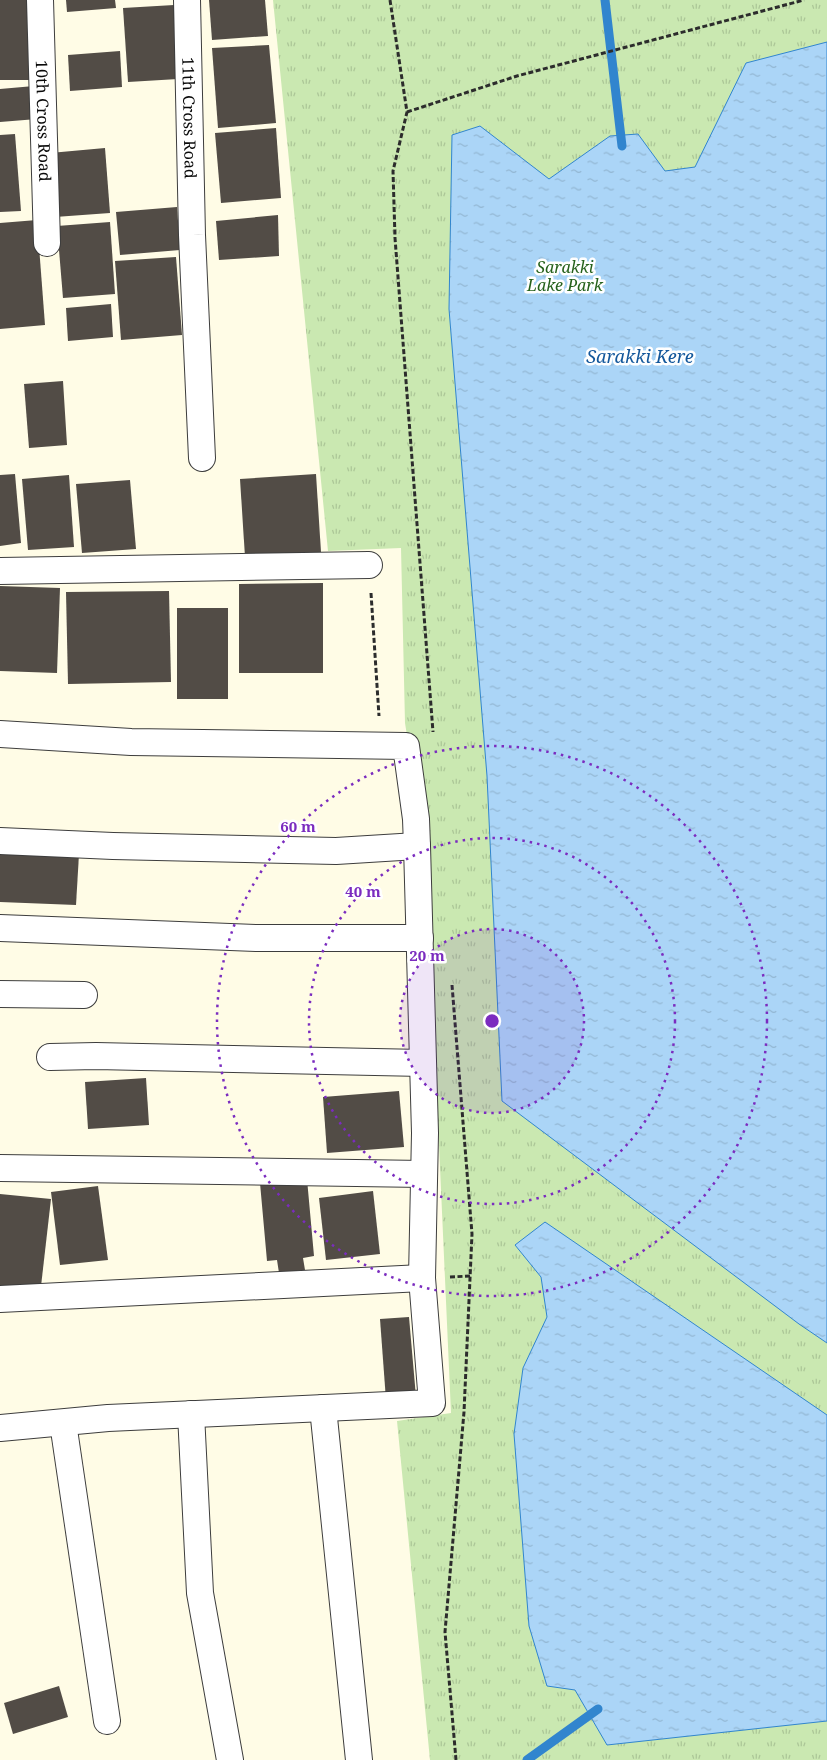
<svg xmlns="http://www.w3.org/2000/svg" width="827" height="1760" font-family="'Noto Serif',serif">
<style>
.park{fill:url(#park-tufts)}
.water{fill:url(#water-ripples);stroke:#3185ce}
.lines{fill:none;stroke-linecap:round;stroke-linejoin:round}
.stream{stroke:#3185ce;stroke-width:9}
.building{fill:#524c46}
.minor-casing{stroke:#3d3d3d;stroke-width:28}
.path{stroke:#2c2c2c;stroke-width:3;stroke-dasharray:5 2.5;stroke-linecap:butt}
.minor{stroke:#fff;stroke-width:26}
.ring{fill:none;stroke:#7b2cbf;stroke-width:2.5;stroke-dasharray:2.5 5}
.labels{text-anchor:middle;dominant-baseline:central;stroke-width:5;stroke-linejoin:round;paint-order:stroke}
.street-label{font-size:16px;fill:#0a0a0a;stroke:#fff}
.park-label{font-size:16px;font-style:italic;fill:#25611b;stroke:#fff}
.water-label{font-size:18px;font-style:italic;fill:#13579b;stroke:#fff}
.centre{fill:#7b2cbf;stroke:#fff;stroke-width:2.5}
.ring-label{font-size:15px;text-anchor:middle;font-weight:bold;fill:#7b2cbf;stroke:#fff;stroke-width:5;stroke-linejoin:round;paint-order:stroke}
</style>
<defs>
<pattern id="park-tufts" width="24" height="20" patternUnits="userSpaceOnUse" patternTransform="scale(1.25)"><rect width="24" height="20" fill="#cae8b1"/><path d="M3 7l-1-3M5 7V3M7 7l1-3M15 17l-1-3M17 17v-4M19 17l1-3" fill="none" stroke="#acc697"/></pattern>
<pattern id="water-ripples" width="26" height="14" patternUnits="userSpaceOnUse" patternTransform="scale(1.25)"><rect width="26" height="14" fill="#abd5f7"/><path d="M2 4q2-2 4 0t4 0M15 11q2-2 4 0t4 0" fill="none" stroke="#92b6d2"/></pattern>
</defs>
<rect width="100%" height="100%" fill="#fffce6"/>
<path class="park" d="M273 0H827V1760H430L397 1421 451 1413 426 854 405 723 401 548 328 551Z"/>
<g class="water">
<path d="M827 42V1343L799 1324 502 1101 487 776 449 309 452 135 480 126 549 179 610 136 638 134 665 171 695 167 746 63Z"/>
<path d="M545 1222 827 1415V1721L607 1745 575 1690 547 1686 529 1626 514 1434 523 1368 547 1317 541 1277 515 1245Z"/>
</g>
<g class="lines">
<g class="stream">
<path d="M605 0 622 146"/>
<path d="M527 1760 598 1709"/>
</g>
</g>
<g class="building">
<path d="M0 0H31L32 80H0Z"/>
<path d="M66 0H115L116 8 67 12Z"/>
<path d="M209 0H265L268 36 212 40Z"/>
<path d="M174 5 178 79 128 82 123 8Z"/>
<path d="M269 45 276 123 218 128 212 48Z"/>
<path d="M120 51 122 87 70 91 68 55Z"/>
<path d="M34 86 37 119 0 122V89Z"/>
<path d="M276 128 281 198 221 203 215 133Z"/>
<path d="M15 134 21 211 0 212V135Z"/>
<path d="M105 148 110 213 55 217 50 153Z"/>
<path d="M177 207 180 250 120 255 116 212Z"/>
<path d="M278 215 279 256 219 260 216 221Z"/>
<path d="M37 220 45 325 0 329V223Z"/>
<path d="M110 222 115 294 63 298 57 226Z"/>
<path d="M176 257 182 335 121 340 115 261Z"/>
<path d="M111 304 113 337 68 341 66 308Z"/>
<path d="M63 381 67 445 29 448 24 384Z"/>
<path d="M15 474 21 543 0 546V475Z"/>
<path d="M316 474 321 552 245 557 240 479Z"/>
<path d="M69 475 74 547 28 550 22 479Z"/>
<path d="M130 480 136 549 82 553 76 484Z"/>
<path d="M323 583V673H239V584Z"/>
<path d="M0 586 60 588 57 673 0 671Z"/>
<path d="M169 591 171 682 68 684 66 592Z"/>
<rect x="177" y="608" width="51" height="91"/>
<path d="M0 850 79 854 76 905 0 902Z"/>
<path d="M146 1078 149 1125 88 1129 85 1082Z"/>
<path d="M399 1091 404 1147 327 1153 323 1097Z"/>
<path d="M307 1179 314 1256 303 1258 305 1270 279 1273 277 1260 267 1261 260 1183Z"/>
<path d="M98 1186 108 1260 60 1265 51 1192Z"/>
<path d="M373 1191 380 1254 326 1260 319 1198Z"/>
<path d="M0 1194 51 1199 40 1295 0 1291Z"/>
<path d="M409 1317 416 1397 386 1400 380 1319Z"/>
<path d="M59 1686 68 1717 13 1734 4 1703Z"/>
</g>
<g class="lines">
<g class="minor-casing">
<g id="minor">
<path id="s1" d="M40 0 47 243"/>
<path id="s2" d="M187 0 192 235 202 458"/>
<path d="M0 571 369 565"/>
<path d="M0 734 131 742 406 746 416 819 417 846 425 1133 422 1278 432 1403 108 1418 0 1428"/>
<path d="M0 841 113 846 336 851 417 846"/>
<path d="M0 928 256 938H420"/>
<path d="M0 994 84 995"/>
<path d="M50 1057 96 1056 423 1063"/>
<path d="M0 1168 424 1174"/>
<path d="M0 1299 422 1278"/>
<path d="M323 1408 359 1760"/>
<path d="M191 1414 200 1593 230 1760"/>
<path d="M63 1423 107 1721"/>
</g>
</g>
<g class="path">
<path d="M390 0 407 112 393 171 395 238 433 732"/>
<path d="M407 112 517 76 804 0"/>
<path d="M371 593 379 716"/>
<path d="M452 985 472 1234 464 1412 445 1632 456 1760"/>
<path d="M450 1277 470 1276"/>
</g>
<use href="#minor" class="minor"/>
</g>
<circle cx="492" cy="1021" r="92" fill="#7b2cbf" fill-opacity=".12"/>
<g class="ring">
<circle cx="492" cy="1021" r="92"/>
<circle cx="492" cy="1021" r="183"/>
<circle cx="492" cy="1021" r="275"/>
</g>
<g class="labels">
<g class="street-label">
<text stroke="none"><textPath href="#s2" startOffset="118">11th Cross Road</textPath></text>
<text stroke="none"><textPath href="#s1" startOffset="121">10th Cross Road</textPath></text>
</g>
<g class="park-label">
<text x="565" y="267">Sarakki<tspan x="565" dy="18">Lake Park</tspan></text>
</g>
<g class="water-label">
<text x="640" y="356">Sarakki Kere</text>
</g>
</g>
<circle cx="492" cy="1021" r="8" class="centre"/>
<g class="ring-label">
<text x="298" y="832">60 m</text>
<text x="363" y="897">40 m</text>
<text x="427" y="961">20 m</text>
</g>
</svg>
